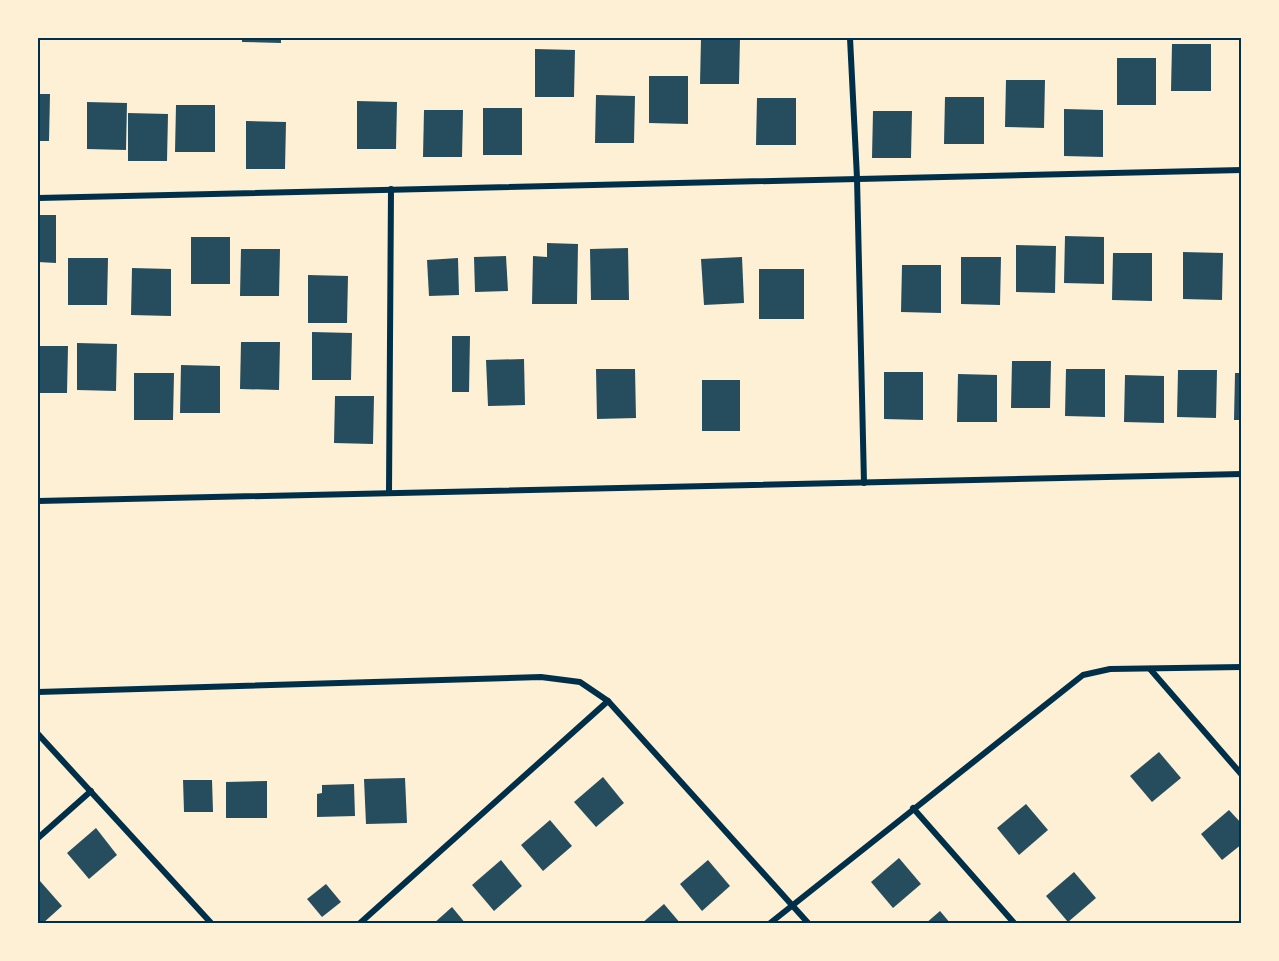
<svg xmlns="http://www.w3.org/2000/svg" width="1279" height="961" font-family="'Alegreya Sans',sans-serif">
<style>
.building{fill:#264d5e}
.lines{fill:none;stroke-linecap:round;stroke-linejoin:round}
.minor{stroke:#003049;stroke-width:6}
.neatline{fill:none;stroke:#003049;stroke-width:2}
</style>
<rect width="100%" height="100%" fill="#fdf0d5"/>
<g class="building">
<path d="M242 38H281V43L242 42Z"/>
<path d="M701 38H740L739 84H700Z"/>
<path d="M1172 44H1211V91H1171Z"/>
<path d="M535 49 575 50 574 97H535Z"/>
<rect x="1117" y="58" width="39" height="47"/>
<path d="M649 76H688V124L649 123Z"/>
<path d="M1006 80H1045L1044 128 1005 127Z"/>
<path d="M38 94H50L49 141H38Z"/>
<path d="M596 95 635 96 634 143H595Z"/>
<path d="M945 97H984V144H944Z"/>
<path d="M757 98H796V145H756Z"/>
<path d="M357 101 397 102 396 149H357Z"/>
<path d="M87 102 127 103 126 150 87 149Z"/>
<path d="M176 105H215V152H175Z"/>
<rect x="483" y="108" width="39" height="47"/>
<path d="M1064 109 1103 110V157L1064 156Z"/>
<path d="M424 110H463L462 157H423Z"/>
<path d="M873 111H912L911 158H872Z"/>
<path d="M128 113 168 114 167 161H128Z"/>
<path d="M246 121 286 122 285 169H246Z"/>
<rect x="1239" y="211" width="3" height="47"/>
<path d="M38 215H56V263L38 262Z"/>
<path d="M1065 236 1104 237V284L1064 283Z"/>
<rect x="191" y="237" width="39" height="47"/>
<path d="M547 243 578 244 577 304H532L533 256 547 257Z"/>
<path d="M1016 245 1056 246 1055 293 1016 292Z"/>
<path d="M628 248 629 300H591L590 249Z"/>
<path d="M241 249H280L279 296H240Z"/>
<path d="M1183 252 1223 253 1222 300 1183 299Z"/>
<path d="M1113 253H1152V301L1112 300Z"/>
<path d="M506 256 508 291 475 292 474 257Z"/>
<path d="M742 257 744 303 704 305 701 259Z"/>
<path d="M961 257H1001L1000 305 961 304Z"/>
<path d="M68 258H108L107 305H68Z"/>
<path d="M458 258 459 295 429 296 427 260Z"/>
<path d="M902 265H941V313L901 312Z"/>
<path d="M132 268 171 269V316L131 315Z"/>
<rect x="759" y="269" width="45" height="50"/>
<path d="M308 275 348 276 347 323H308Z"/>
<path d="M312 332 352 333 351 380H312Z"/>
<path d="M452 336H470L469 392H452Z"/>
<path d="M241 342H280L279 390 240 389Z"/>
<path d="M77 343 117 344 116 391 77 390Z"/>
<path d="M38 346H68L67 393H38Z"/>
<path d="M524 359 525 405 488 406 486 360Z"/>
<path d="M1012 361H1051L1050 408H1011Z"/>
<path d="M181 365 220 366V413H180Z"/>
<path d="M596 369H635L636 418 597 419Z"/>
<path d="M1066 369H1105V417L1065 416Z"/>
<path d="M1178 370H1217L1216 418 1177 417Z"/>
<path d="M884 372H923V420L884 419Z"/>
<path d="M134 373H174L173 420H134Z"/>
<path d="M1235 373H1242V420H1234Z"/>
<path d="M958 374 997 375V422H957Z"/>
<path d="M1125 375 1164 376V423L1124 422Z"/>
<rect x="702" y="380" width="38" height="51"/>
<path d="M335 396H374L373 444 334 443Z"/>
<path d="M1159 752 1181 778 1152 802 1130 776Z"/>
<path d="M603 777 624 803 596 827 574 802Z"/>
<path d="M405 778 407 823 366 824 364 779Z"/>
<path d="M183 780H212L213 812H184Z"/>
<path d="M267 781V818H226V782Z"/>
<path d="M354 784 355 816 317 817V794L322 793V785Z"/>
<path d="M1026 804 1048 830 1019 855 997 828Z"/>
<path d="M1229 810 1242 824V844L1222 860 1201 834Z"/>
<path d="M550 820 572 846 543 871 521 845Z"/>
<path d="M96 828 117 855 89 879 67 853Z"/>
<path d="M899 858 921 884 893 908 871 882Z"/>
<path d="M501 860 522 886 494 911 472 885Z"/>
<path d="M708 860 730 886 702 911 680 884Z"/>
<path d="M1074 872 1096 898 1068 922 1046 896Z"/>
<path d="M40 881 62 906 42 924H38V882Z"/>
<path d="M326 884 341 902 322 917 307 899Z"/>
<path d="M664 904 681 924H641Z"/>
<path d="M452 907 466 924H433Z"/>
<path d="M940 911 951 924H925Z"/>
</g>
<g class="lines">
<g class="minor">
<path d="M850 38 857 178 864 483"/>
<path d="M38 198 1242 170"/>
<path d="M389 493 391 189"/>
<path d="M38 501 1242 474"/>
<path d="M1150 669 1242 775"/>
<path d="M38 692 541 677 580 682 608 701 809 924"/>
<path d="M38 734 212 924"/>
<path d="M913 808 1015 924"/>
<path d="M38 838 91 791"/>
<path d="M359 924 608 701"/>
<path d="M769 924 1083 675 1110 669 1242 667"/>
</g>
</g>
<rect width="1279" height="961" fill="none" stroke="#fdf0d5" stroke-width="78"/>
<rect x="39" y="39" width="1201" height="883" class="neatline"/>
</svg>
